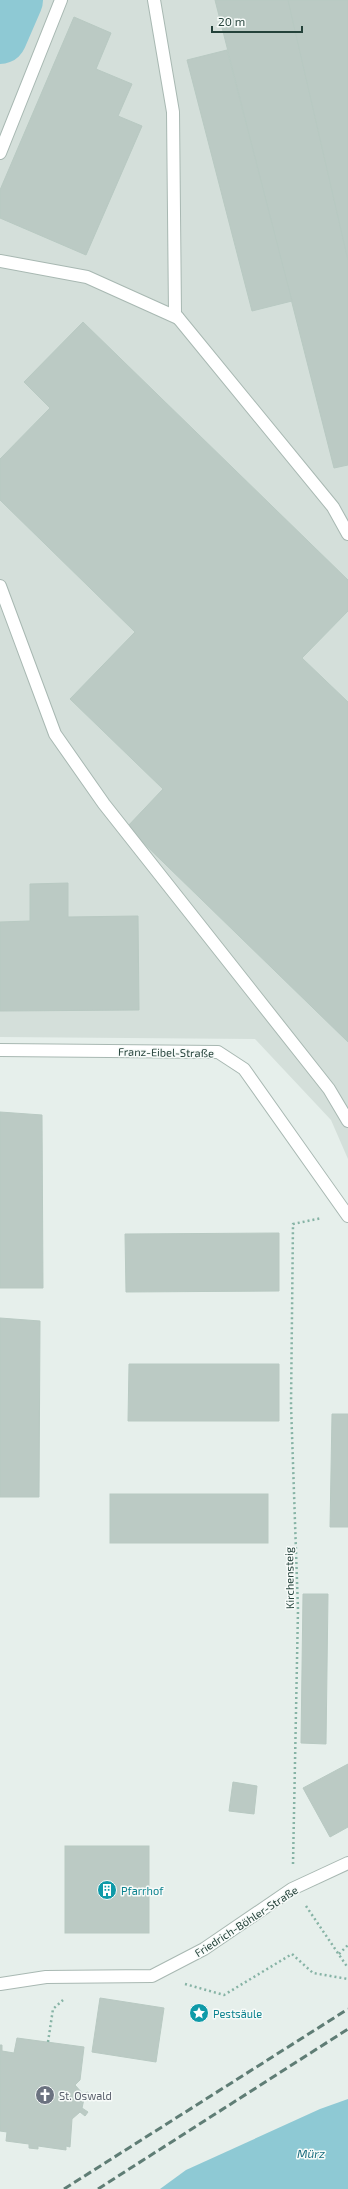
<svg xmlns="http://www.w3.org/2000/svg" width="348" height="2189" font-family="'Exo 2',sans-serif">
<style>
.built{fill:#d4dfda}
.water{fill:#8ec9d4}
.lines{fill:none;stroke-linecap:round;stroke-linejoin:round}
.river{stroke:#8ec9d4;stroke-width:54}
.building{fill:#bbcac4;stroke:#b8c9c2}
.service-casing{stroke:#a8b8b2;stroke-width:14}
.minor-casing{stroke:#a8b8b2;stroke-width:14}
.path{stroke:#86b3a5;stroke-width:2.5;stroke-dasharray:2 3;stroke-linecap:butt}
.service{stroke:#fff;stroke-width:12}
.minor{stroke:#fff;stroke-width:12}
.rail{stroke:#5f7d75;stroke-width:3;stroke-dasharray:8 4;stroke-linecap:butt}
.labels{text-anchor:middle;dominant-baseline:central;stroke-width:3;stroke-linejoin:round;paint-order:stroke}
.street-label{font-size:11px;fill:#24423a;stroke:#f7fbf9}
.culture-label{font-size:11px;fill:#0d838f;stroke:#f7fbf9;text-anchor:start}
.worship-label{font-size:11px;fill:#5b616d;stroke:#f7fbf9;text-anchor:start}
.water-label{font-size:12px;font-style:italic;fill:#1c6f80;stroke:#f7fbf9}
</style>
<rect width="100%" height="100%" fill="#e6efeb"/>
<path class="built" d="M0 0H348V1159L331 1120 255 1039 0 1037Z"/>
<path class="water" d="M348 2099V2189H160L186 2170 320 2109Z"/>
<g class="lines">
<path class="river" d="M0 37 16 0"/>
</g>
<g class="building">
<path d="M215 0H288L348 260V465L334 468Z"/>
<path d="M288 0H348V260Z"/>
<path d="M74 17 111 33 96 69 132 84 118 116 142 126 86 255 0 218V190Z"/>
<path d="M227 50 292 301 252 311 187 60Z"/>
<path d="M83 322 348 580V611L302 658 348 702V1042L127 827 163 789 70 699 135 632 0 500V459L50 408 24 382Z"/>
<path d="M68 883V917L138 916 139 1010 0 1011V922L30 921V884Z"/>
<path d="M0 1112 42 1115 43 1288H0Z"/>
<path d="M279 1233V1291L126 1292 125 1234Z"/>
<path d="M0 1318 40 1321 39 1497H0Z"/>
<path d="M129 1364H279V1421H128Z"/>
<path d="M332 1414H348V1527H330Z"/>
<rect x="110" y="1494" width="158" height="49"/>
<path d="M303 1594H328L326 1744 301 1743Z"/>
<path d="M348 1764V1827L330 1837 303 1788Z"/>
<path d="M233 1782 257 1786 254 1814 229 1811Z"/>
<rect x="65" y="1846" width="84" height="87"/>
<path d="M100 1998 164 2008 156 2062 92 2052Z"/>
<path d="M17 2038 84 2047 80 2080 75 2085 83 2094 88 2092 90 2096 84 2099 82 2108 88 2112 85 2116 80 2112 72 2119 70 2147 66 2146V2150L38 2146V2149L29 2148V2144L6 2141 7 2132 0 2131V2045H2V2051L14 2053Z"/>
</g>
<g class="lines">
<g class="service-casing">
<g id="service">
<path d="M154 0 173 112 175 314 333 507 348 534"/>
<path d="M0 153 61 0"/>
<path d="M0 261 87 277 178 318"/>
<path d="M0 586 55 734 104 804 329 1089 348 1121"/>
</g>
</g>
<g class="minor-casing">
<g id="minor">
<path d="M0 1050 218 1052 244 1069 348 1216"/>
<path d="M0 1984 46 1977 152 1976 204 1949 292 1889 348 1863"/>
</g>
</g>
<g class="path">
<path d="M293 1864 298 1610 291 1405 293 1224 322 1218"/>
<path d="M306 1906 348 1968"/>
<path d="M339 1954 348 1945"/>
<path d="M185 1984 224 1995 292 1954 313 1973 348 1979"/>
<path d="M48 2042 53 2009 63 2000"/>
</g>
<use href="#service" class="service"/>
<use href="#minor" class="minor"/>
<g class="rail">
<path d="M64 2189 348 2009"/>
<path d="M98 2189 348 2029"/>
</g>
</g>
<defs>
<g id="building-disc" transform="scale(1)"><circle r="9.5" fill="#0f9aa8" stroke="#f7fbf9"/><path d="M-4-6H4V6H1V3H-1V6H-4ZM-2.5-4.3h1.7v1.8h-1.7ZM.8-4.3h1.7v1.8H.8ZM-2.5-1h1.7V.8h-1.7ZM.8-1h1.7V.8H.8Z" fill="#fff"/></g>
<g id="sight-disc" transform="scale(1)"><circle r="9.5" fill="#0f9aa8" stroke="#f7fbf9"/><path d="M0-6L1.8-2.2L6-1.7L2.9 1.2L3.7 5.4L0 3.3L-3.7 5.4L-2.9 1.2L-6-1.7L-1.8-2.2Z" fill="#fff"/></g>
<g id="church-disc" transform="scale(1)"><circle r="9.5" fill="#6b7280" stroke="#f7fbf9"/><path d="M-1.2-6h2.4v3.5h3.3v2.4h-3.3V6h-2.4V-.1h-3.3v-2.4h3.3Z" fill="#fff"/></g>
</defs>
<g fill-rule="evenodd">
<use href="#building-disc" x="107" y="1890"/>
<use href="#sight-disc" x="199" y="2013"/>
<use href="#church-disc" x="45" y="2095"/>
</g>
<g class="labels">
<g class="street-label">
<text transform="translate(166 1052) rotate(1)">Franz-Eibel-Straße</text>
<text transform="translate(289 1578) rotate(-91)">Kirchensteig</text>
<text transform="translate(246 1921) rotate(-33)">Friedrich-Böhler-Straße</text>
</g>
<g class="culture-label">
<text x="121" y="1890">Pfarrhof</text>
<text x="213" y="2013">Pestsäule</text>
</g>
<g class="worship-label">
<text x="59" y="2095">St. Oswald</text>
</g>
<g class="water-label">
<text x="311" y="2153">Mürz</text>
</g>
</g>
<path d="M212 26v6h90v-6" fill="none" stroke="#24423a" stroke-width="2"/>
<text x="218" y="26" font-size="12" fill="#24423a" stroke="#f7fbf9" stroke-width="3" paint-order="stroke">20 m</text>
</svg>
